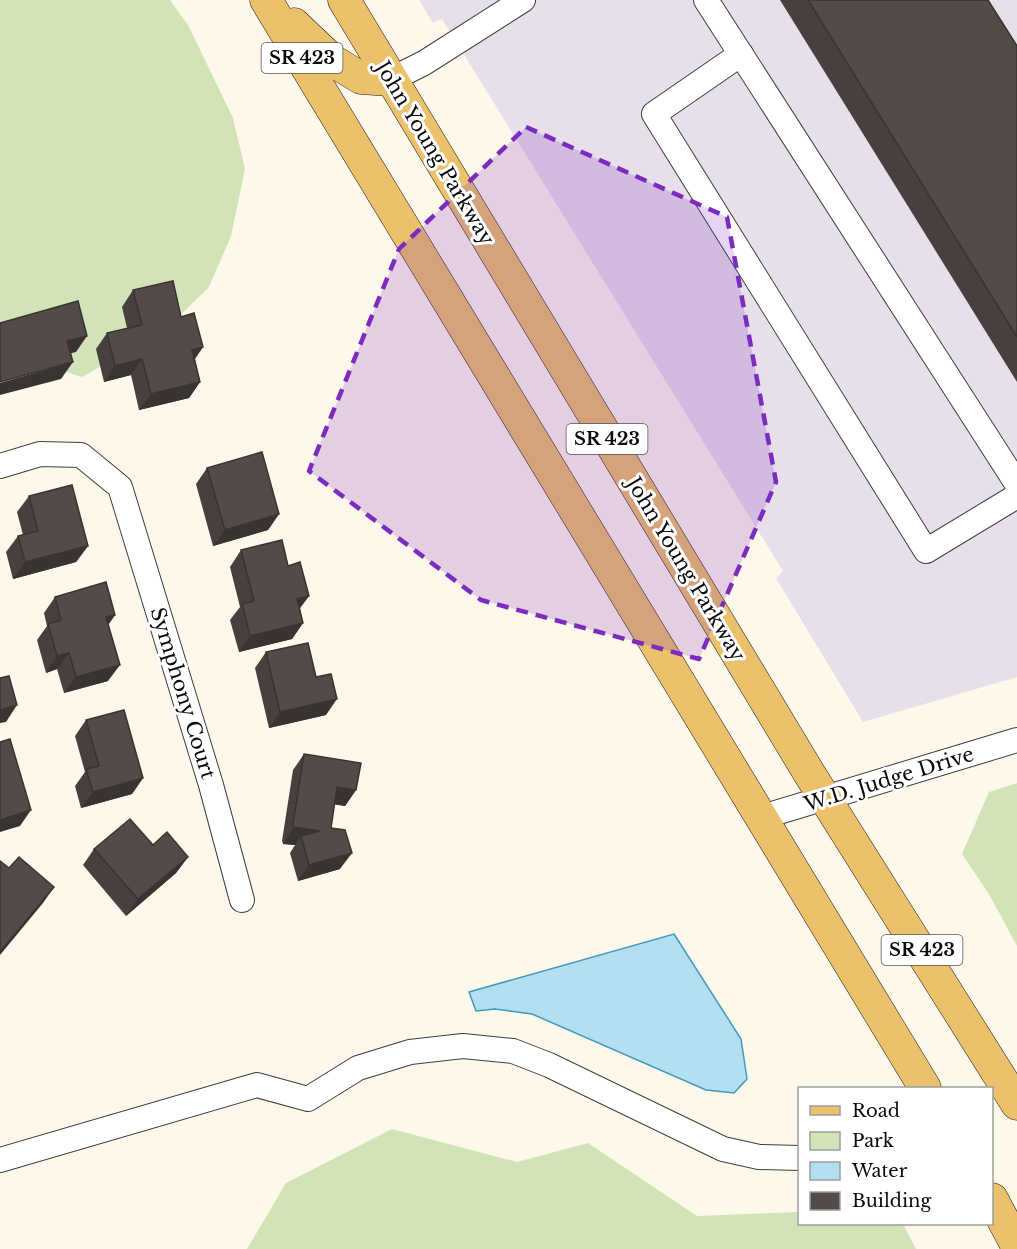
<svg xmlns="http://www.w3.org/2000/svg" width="1017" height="1249" font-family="'Libre Baskerville',serif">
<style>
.industrial{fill:#e7dfe9}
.green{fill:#d2e4b7}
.water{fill:#b3dff0;stroke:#4199c0;stroke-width:1.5}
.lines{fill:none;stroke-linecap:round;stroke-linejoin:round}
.minor-casing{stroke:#3e3e3e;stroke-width:26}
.major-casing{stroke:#1c1c1c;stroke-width:33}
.minor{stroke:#fff;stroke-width:24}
.major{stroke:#ecc16b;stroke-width:32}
.wall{fill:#47403e}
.shaded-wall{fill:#393432}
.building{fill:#524b48;stroke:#393432;stroke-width:1.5}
.marked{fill:#7b2cbf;fill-opacity:0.2;stroke:#7b2cbf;stroke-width:4.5;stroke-dasharray:12 8;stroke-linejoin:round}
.labels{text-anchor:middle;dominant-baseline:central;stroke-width:6;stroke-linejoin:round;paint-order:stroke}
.shield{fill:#fff;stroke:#545454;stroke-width:1.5}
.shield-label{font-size:18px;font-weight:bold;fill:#0b0b0b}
.street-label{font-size:20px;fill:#0b0b0b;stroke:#fff}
</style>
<rect width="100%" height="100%" fill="#fdf8ea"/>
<path class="industrial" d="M419 0H1017V677L863 722 776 578 783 571 442 19 433 23Z"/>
<g class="green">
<path d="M0 0H170L188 25 233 118 245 169 231 236 209 287 166 329 82 377 33 361 0 366Z"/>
<path d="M1017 783V946L989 894 962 854 989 792Z"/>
<path d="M392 1129 517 1162 588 1143 697 1216 799 1212 800 1224H903L916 1249H247L286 1183Z"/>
</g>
<path class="water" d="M674 934 741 1039 747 1079 734 1093 706 1090 532 1014 495 1009 476 1011 469 992Z"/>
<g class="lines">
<g class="minor-casing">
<g id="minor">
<path d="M706 0 1017 484"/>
<path d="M741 54 654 114 926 551 1017 496"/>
<path d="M390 80 424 63 523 0"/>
<path d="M0 466 40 454 81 455 120 487 211 785 242 900"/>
<path d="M762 817 1017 740"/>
<path d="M0 1160 257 1085 308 1099 358 1068 410 1052 463 1046 513 1051 549 1065 723 1149 759 1157 800 1158"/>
</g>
</g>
<g class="major-casing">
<g id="major">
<path d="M266 0 925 1088"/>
<path d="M344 0 809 773 1017 1104"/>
<path d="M294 24 333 61 361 78 390 80"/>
<path d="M992 1199 1017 1246"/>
</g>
</g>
<use href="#minor" class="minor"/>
<use href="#major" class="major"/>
</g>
<g class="wall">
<path d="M780 0H988L1017 46V382Z"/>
<path d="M133 290 181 317 203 347 195 359 200 382 189 398 139 410 131 375 104 382 96 349 107 333 127 328 122 307Z"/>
<path d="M207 468 279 514 268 530 213 546 196 484Z"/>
<path d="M29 496 88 546 76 562 13 579 6 552 18 536 23 535 17 512Z"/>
<path d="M241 550 288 566 309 596 300 608 303 623 292 639 239 652 230 620 240 607 230 567Z"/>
<path d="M55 597 115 615 108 625V681L64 693 57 669 46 673 37 640 47 626 44 613Z"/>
<path d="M266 652 316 677 326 715 269 728 255 668Z"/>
<path d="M86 720 143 778 132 794 81 808 75 786 85 772 75 736Z"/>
<path d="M304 754 356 790 345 806 334 804 331 828 340 869 298 881 290 853 295 845 283 844 282 841 293 770Z"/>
<path d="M153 845 188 857 176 873 126 916 83 865 94 849Z"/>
</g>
<g class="shaded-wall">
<path d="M87 336 76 352 56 357 67 341Z"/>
<path d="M203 347 191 363 192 350Z"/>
<path d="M142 359 131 375 104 382 115 366Z"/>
<path d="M73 362 61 379 0 395V383Z"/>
<path d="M200 382 189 398 139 410 151 394Z"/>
<path d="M279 514 268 530 213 546 225 530Z"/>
<path d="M88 546 76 562 13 579 25 562Z"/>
<path d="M309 596 297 612V599Z"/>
<path d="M115 615 104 631 106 617Z"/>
<path d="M303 623 292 639 239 652 250 636Z"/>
<path d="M69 653 57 669 46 673 57 656Z"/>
<path d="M120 665 108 681 64 693 76 677Z"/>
<path d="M337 699 326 715 269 728 280 712Z"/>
<path d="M17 705 6 722 0 723V710Z"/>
<path d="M143 778 132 794 81 808 93 792Z"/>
<path d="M337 787 356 790 345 806 325 803Z"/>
<path d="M31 810 20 826 0 832V820Z"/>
<path d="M294 827 320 831 301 836 295 845 283 844Z"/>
<path d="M352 853 340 869 298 881 309 865Z"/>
<path d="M188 857 176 873 126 916 138 899Z"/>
<path d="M54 887 43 903 0 955V952Z"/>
</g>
<g class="building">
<path d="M808 0H988L1017 46V337Z"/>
<path d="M173 281 181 317 194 313 203 347 192 350 200 382 151 394 142 359 115 366 107 333 142 325 133 290Z"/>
<path d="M78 301 87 336 67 341 73 362 0 382V323Z"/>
<path d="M262 452 279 514 225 530 207 468Z"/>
<path d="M72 485 88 546 25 562 18 536 38 531 29 496Z"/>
<path d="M282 540 288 566 300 562 309 596 297 599 303 623 250 636 242 604 254 601 241 550Z"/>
<path d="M106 582 115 615 106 617 120 665 76 677 69 653 57 656 48 624 61 620 55 597Z"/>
<path d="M308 643 316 677 331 674 337 699 280 712 266 652Z"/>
<path d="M9 676 17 705 0 710V678Z"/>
<path d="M124 710 143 778 93 792 86 769 99 766 86 720Z"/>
<path d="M10 739 31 810 0 820V742Z"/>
<path d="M304 754 361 763 356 790 337 787 331 828 345 830 352 853 309 865 301 836 320 831 294 827 293 824Z"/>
<path d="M130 819 153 845 167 832 188 857 138 899 94 849Z"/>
<path d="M19 857 54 887 0 952V861L9 868Z"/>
</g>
<path class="marked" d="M526 127 727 217 776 482 699 659 481 600 309 471 399 249Z"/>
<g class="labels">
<g class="shield">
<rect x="261.5" y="43" width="81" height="30" rx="4.5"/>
<rect x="566.5" y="424" width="81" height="30" rx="4.5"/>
<rect x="881.5" y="935" width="81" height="30" rx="4.5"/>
</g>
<g class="shield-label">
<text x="302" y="58">SR 423</text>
<text x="607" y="439">SR 423</text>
<text x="922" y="950">SR 423</text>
</g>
<g class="street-label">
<text transform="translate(435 153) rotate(59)">John Young Parkway</text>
<text transform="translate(686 569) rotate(59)">John Young Parkway</text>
<text transform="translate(183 693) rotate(73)">Symphony Court</text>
<text transform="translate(889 779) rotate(-17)">W.D. Judge Drive</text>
</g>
</g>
<rect x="798" y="1087" width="195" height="138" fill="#ffffff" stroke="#9d9d9d" stroke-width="1.5"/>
<rect x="810" y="1106" width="30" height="9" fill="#ecc16b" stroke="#9d9d9d" stroke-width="1.5"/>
<text x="852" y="1117" font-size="18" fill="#0b0b0b">Road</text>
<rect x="810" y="1132" width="30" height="18" fill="#d2e4b7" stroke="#9d9d9d" stroke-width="1.5"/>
<text x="852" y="1147" font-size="18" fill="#0b0b0b">Park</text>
<rect x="810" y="1162" width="30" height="18" fill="#b3dff0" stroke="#9d9d9d" stroke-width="1.5"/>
<text x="852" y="1177" font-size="18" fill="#0b0b0b">Water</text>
<rect x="810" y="1192" width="30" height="18" fill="#524b48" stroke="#9d9d9d" stroke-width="1.5"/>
<text x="852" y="1207" font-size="18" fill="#0b0b0b">Building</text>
</svg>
